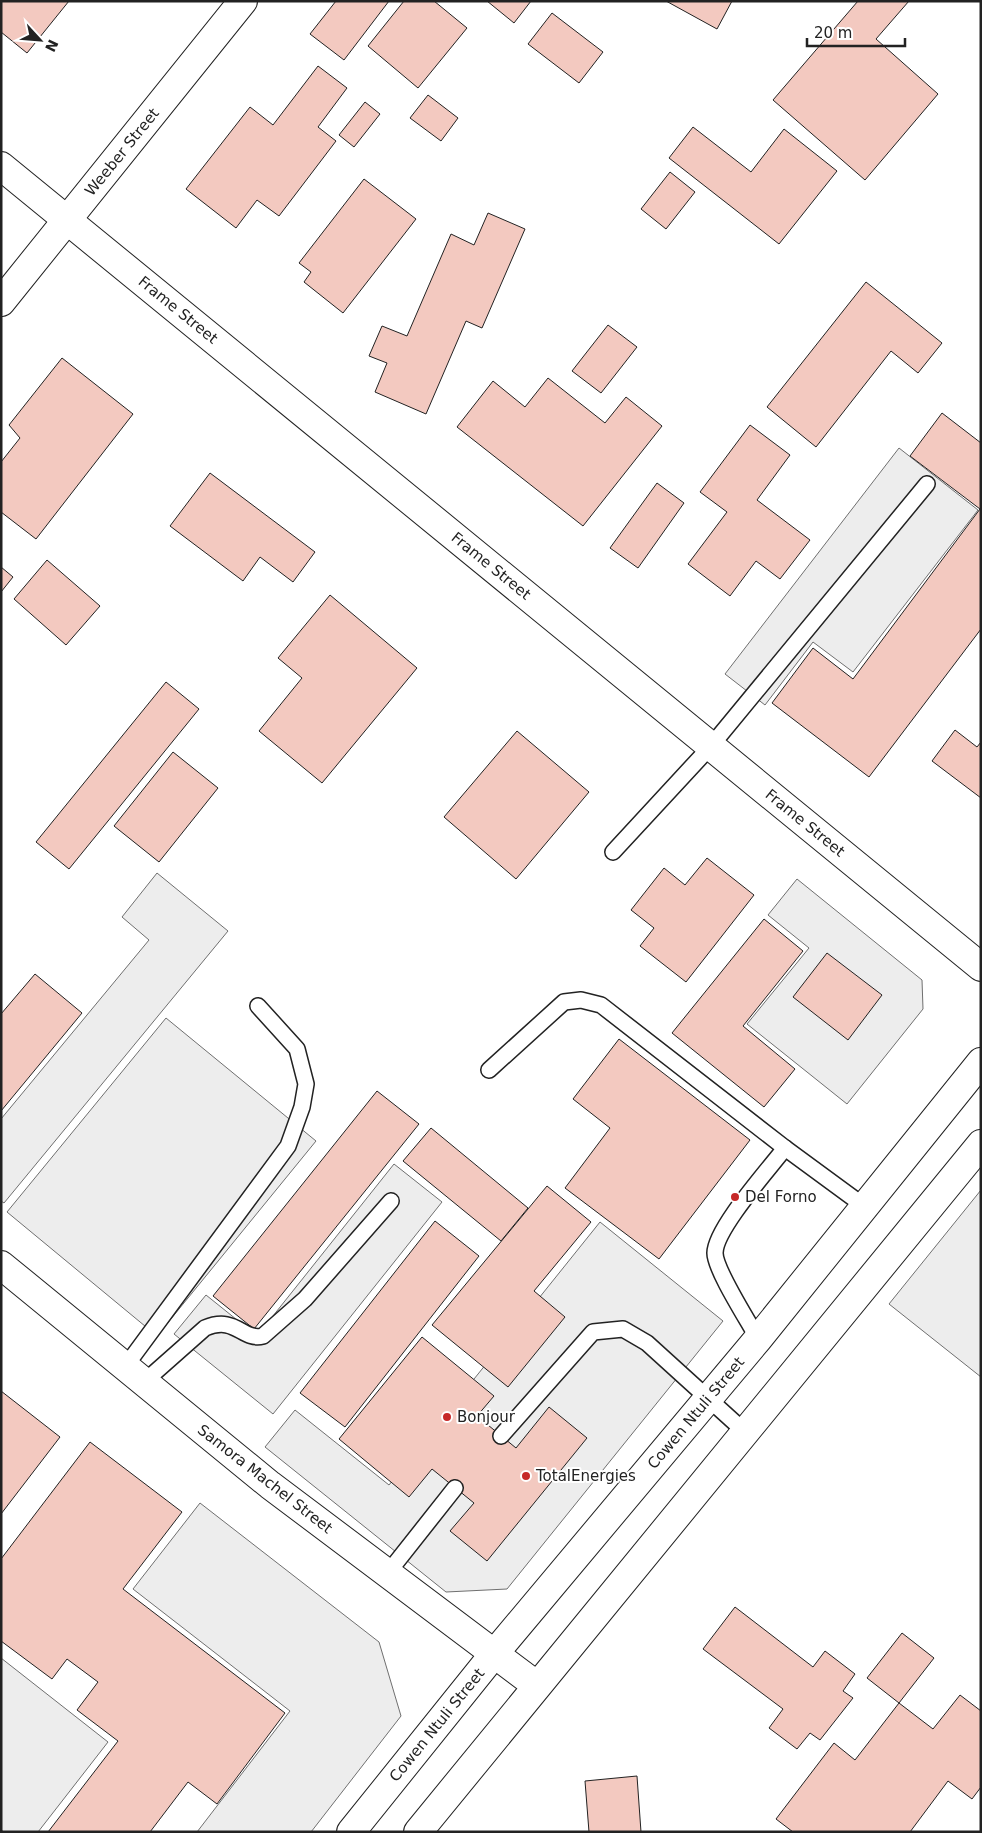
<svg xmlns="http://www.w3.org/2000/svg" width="982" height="1833" font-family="'DejaVu Sans',sans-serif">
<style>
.parking{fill:#ededed;stroke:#6f6f6f}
.building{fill:#f3c9c0;stroke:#222}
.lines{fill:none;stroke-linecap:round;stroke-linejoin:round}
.lane-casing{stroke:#222;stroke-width:18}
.street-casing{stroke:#222;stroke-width:30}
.primary-casing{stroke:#222;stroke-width:30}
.highway-casing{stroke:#222;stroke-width:30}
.lane{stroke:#fff;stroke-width:15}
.street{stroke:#fff;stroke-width:28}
.primary{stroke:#fff;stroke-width:28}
.highway{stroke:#fff;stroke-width:28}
.poi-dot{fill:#c62828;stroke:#fff;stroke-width:2}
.labels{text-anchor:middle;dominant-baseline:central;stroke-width:4;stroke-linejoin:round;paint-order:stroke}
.street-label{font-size:15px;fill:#222;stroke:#fff}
.poi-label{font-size:15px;fill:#222;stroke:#fff;text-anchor:start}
</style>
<rect width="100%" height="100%" fill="#fff"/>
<g class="parking">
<path d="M899 448 978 510 853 672 813 642 765 705 725 674Z"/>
<path d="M157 873 228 931 4 1203 1 1201V1119L149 940 122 917Z"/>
<path d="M797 879 922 980 923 1009 847 1104 747 1024 809 948 768 915Z"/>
<path d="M166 1018 316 1141 157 1336 7 1212Z"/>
<path d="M394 1164 442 1202 273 1414 174 1334 206 1295 257 1336Z"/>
<path d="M981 1190V1377L889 1304Z"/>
<path d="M600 1222 723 1321 507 1589 446 1592 265 1447 295 1410 389 1485Z"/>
<path d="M200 1503 379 1642 401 1716 311 1832H197L290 1711 133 1589Z"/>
<path d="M1 1658 108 1742 38 1832H4L1 1830Z"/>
</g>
<g class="building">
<path d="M1 1H69L27 53 1 32Z"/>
<path d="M336 1H389L344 60 310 34Z"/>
<path d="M404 1H434L467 28 418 88 368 46Z"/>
<path d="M487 1H531L514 23Z"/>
<path d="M666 1H732L717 29Z"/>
<path d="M858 1H909L876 39 938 94 865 180 773 100Z"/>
<path d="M552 13 603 52 579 83 528 44Z"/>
<path d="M318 66 347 88 318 127 336 141 279 216 257 200 236 228 186 189 250 107 273 125Z"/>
<path d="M428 95 458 118 441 141 410 118Z"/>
<path d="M365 102 380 114 354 147 339 135Z"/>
<path d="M693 127 751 172 784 129 837 171 779 244 669 158Z"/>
<path d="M670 172 695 192 666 229 641 209Z"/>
<path d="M364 179 416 219 343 313 304 282 311 272 299 263Z"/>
<path d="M488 213 525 229 482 328 466 321 426 414 375 392 387 363 369 356 382 326 407 336 451 234 474 245Z"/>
<path d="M866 282 942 343 918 373 891 351 816 447 767 407Z"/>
<path d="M608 325 637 347 601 393 572 371Z"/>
<path d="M62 358 133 414 36 539 1 512V462L20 438 9 425Z"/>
<path d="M548 378 605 423 626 397 662 426 583 526 457 427 493 381 525 407Z"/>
<path d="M942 413 981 443V629L869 777 772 703 813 648 853 679 980 509 910 456Z"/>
<path d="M750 425 790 455 757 500 810 540 780 579 756 561 730 596 688 564 727 512 700 492Z"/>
<path d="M210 473 315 552 293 582 260 557 243 581 170 526Z"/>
<path d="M657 483 684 503 638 568 610 548Z"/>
<path d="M47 560 100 606 66 645 14 599Z"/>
<path d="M1 567 13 577 1 592Z"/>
<path d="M330 595 417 668 322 783 259 731 302 678 278 658Z"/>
<path d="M166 682 199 709 69 869 36 842Z"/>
<path d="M955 730 977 747 981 742V798L932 761Z"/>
<path d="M517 731 589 792 516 879 444 817Z"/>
<path d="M173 752 218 788 159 862 114 826Z"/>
<path d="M707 858 754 895 686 982 640 946 654 928 631 910 664 868 685 885Z"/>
<path d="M764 919 803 951 743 1026 795 1069 764 1107 672 1033Z"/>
<path d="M827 953 882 995 848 1040 793 997Z"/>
<path d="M35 974 82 1013 1 1111V1014Z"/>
<path d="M619 1039 750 1140 659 1259 565 1188 610 1128 573 1099Z"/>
<path d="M377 1091 419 1124 254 1329 213 1296Z"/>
<path d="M431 1128 528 1208 501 1241 403 1161Z"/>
<path d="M547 1186 591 1222 534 1291 565 1317 508 1387 432 1325Z"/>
<path d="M435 1221 479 1256 345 1427 300 1393Z"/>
<path d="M422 1337 494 1396 477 1416 516 1448 549 1407 587 1438 487 1561 450 1531 474 1503 432 1469 409 1497 339 1439Z"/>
<path d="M1 1391 60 1437 1 1514Z"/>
<path d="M90 1442 182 1512 123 1589 285 1713 217 1804 188 1782 150 1832H48L118 1741 77 1710 98 1682 67 1659 52 1679 1 1641V1559Z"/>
<path d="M735 1607 813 1667 825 1651 855 1674 843 1691 853 1698 820 1740 810 1733 797 1749 769 1728 783 1709 703 1649Z"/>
<path d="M902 1633 934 1658 899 1703 867 1678Z"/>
<path d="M960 1695 981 1711V1787L972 1799 948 1781 910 1832H793L776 1819 834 1743 855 1760 899 1703 933 1729Z"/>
<path d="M637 1776 641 1832H589L585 1781Z"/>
</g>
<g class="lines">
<g class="lane-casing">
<g id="lane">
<path d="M613 852 711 746 927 484"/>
<path d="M489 1070 564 1002 581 1000 601 1005 785 1148 864 1206"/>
<path d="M758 1339C749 1322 715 1270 715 1253 715 1229 769 1169 785 1148"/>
<path d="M125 1367 288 1146 302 1107 306 1084 297 1049 258 1006"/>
<path d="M144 1382 205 1328C236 1315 242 1341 263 1336L305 1299 391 1201"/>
<path d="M501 1436 593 1332 623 1329 647 1343 744 1431"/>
<path d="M387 1574 455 1488"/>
</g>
</g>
<g class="street-casing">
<g id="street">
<path d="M1 166 981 967"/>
<path d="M1 302 243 1"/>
</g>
</g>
<g class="primary-casing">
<path id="primary" d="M1 1265 270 1485 536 1685"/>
</g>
<g class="highway-casing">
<g id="highway">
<path d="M351 1832 494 1654 758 1339 981 1062"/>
<path d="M418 1832 981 1144"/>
</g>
</g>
<use href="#lane" class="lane"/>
<use href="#street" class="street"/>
<use href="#primary" class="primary"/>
<use href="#highway" class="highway"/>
</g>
<g class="poi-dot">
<circle cx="735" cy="1197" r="5"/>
<circle cx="447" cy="1417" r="5"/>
<circle cx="526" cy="1476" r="5"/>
</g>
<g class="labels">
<g class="street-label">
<text transform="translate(122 152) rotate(-51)">Weeber Street</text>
<text transform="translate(178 310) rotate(39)">Frame Street</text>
<text transform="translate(491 566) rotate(39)">Frame Street</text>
<text transform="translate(805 823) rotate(39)">Frame Street</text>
<text transform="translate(696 1413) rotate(-50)">Cowen Ntuli Street</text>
<text transform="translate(265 1479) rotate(38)">Samora Machel Street</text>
<text transform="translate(437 1725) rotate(-51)">Cowen Ntuli Street</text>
</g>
<g class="poi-label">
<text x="745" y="1197">Del Forno</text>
<text x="457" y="1417">Bonjour</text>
<text x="536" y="1476">TotalEnergies</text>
</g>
</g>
<rect width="982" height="1833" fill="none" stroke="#222222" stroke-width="5"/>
<g transform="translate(40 40) rotate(116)" stroke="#ffffff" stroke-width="4" paint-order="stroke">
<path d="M0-4L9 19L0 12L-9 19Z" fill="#222222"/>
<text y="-8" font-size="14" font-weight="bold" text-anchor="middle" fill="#222222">N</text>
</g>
<path d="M807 38v8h98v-8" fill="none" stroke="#222222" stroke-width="2.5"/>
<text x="814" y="38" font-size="15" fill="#222222" stroke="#ffffff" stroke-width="4" paint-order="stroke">20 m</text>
</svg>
